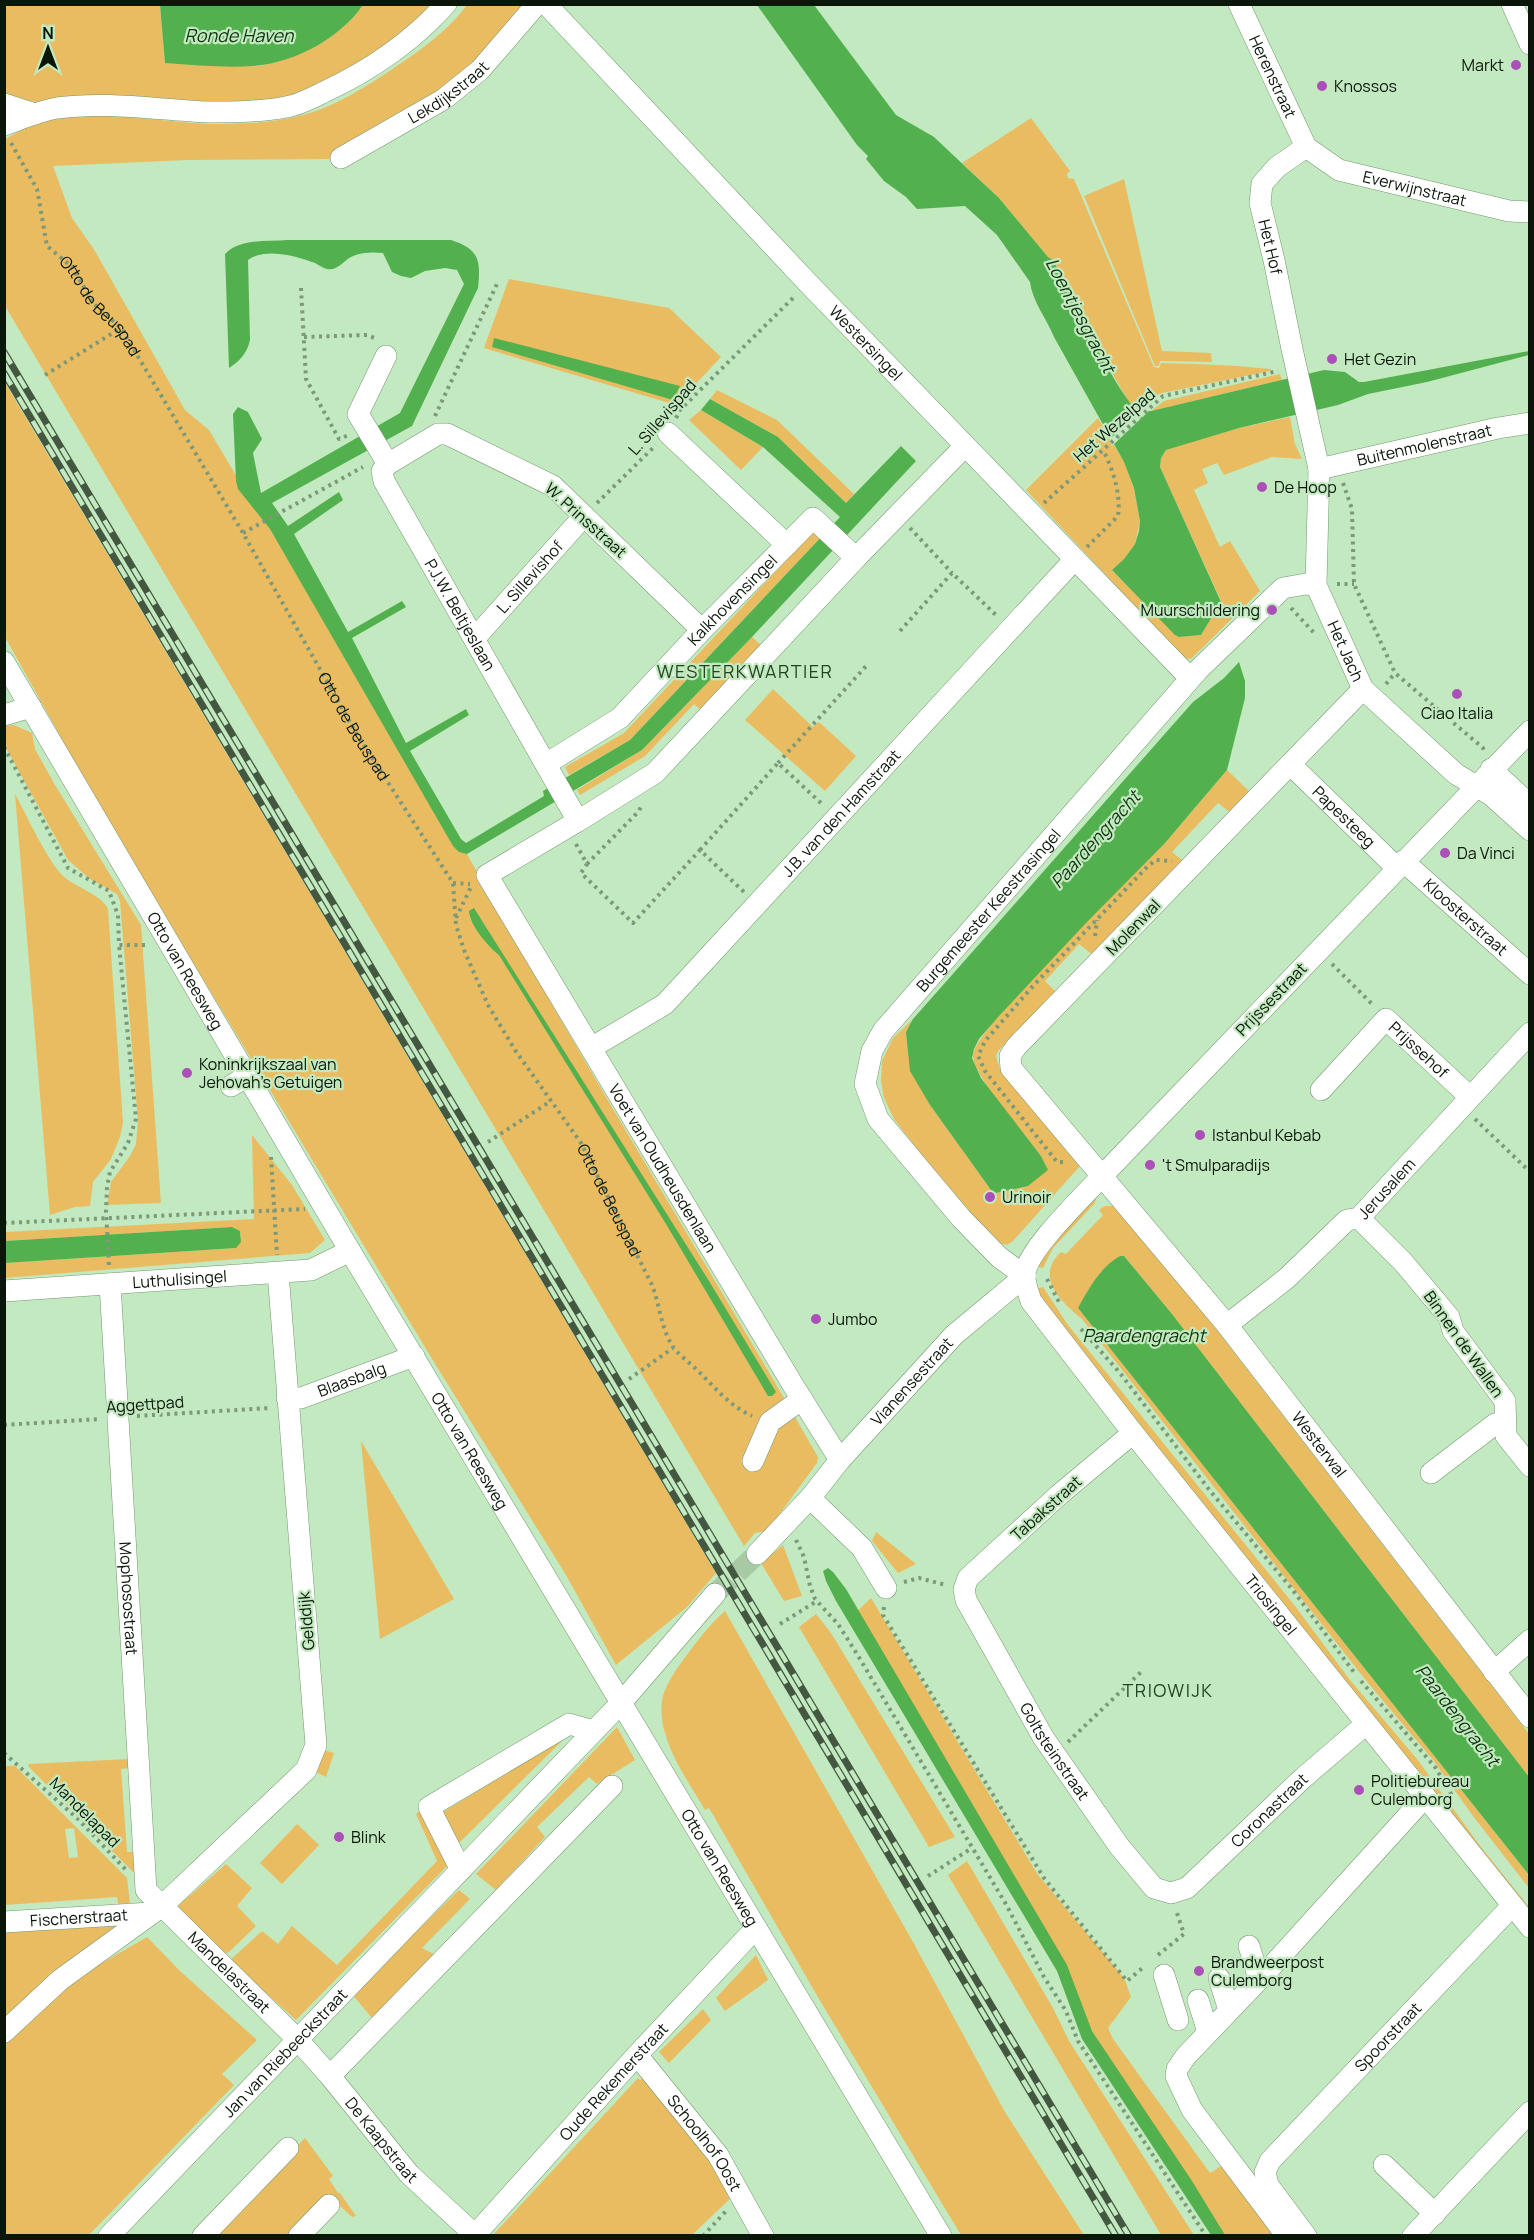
<svg xmlns="http://www.w3.org/2000/svg" width="1534" height="2240" font-family="Manrope,sans-serif">
<style>
.green{fill:#eabc61;fill-rule:evenodd}
.water{fill:#52b04f}
.pier{fill:#c3e9c0}
.lines{fill:none;stroke-linecap:round;stroke-linejoin:round}
.minor-tunnel{stroke:#a7c9a4;stroke-width:21;stroke-dasharray:21 10;stroke-linecap:butt}
.minor-casing{stroke:#749772;stroke-width:22}
.path{stroke:#7c997a;stroke-width:4;stroke-dasharray:3 4.5;stroke-linecap:butt}
.minor{stroke:#fff;stroke-width:21}
.rail-casing{stroke:#435741;stroke-width:7}
.rail{stroke:#c3e9c0;stroke-width:4.5;stroke-dasharray:14;stroke-linecap:butt}
.poi-dot{fill:#ad4fb9;stroke:#c3e9c0;stroke-width:2}
.labels{text-anchor:middle;dominant-baseline:central;stroke-width:4.5;stroke-linejoin:round;paint-order:stroke}
.poi-label{font-size:16px;fill:#091608;stroke:#c3e9c0;text-anchor:start}
.street-label{font-size:16px;fill:#091608;stroke:#c3e9c0}
.water-label{font-size:18px;font-style:italic;fill:#0f340e;stroke:#c3e9c0}
.neighbourhood-label{font-size:18px;letter-spacing:1.5px;fill:#224221;stroke:#c3e9c0}
</style>
<rect width="100%" height="100%" fill="#c3e9c0"/>
<g class="green">
<path d="M527 4 444 94 334 159 187 160 53 166 72 218 95 251 185 410 209 430 247 494 291 561 456 842 467 854C579 1058 702 1255 818 1457L817 1463 767 1531 755 1533 744 1546 5 306 4 140C16 133 29 125 42 122 97 108 154 122 210 124 241 124 276 123 306 114 336 106 365 87 391 70 418 52 448 31 467 5Z"/>
<path d="M4 5H160L165 63C185 64 206 64 226 65 236 65 248 67 258 66 298 59 340 38 363 5H443L406 39 276 105 43 103 5 97Z"/>
<path d="M1031 118 1070 171 1067 174 1068 178 1074 179 1154 367 1159 368 1161 363C1198 364 1234 365 1271 369L1270 371 1162 393 1155 396 1139 411 1129 402 1096 346 1053 260 1048 257 999 198 962 163Z"/>
<path d="M1124 179 1162 351 1211 353 1212 362 1160 361 1159 366H1155L1084 196Z"/>
<path d="M509 279 669 308 721 357 676 405 484 348Z"/>
<path d="M1280 374 1282 380 1151 411 1164 401Z"/>
<path d="M4 381 716 1573 687 1607 616 1665 566 1575 437 1367 106 818 5 637Z"/>
<path d="M717 390 777 420 854 494 846 503 778 437 710 399Z"/>
<path d="M701 410 763 447 741 470 689 420Z"/>
<path d="M1290 417 1295 444 1302 459 1272 457 1224 475 1217 463 1202 469 1208 483 1194 490 1220 547 1230 541 1260 591 1191 659 1184 658 1026 490 1098 418 1124 462 1134 488 1140 521 1135 544 1124 559 1112 570 1179 637 1201 635 1221 601 1160 467 1161 458 1166 450 1183 444 1239 428Z"/>
<path d="M813 532 820 538 630 740 569 775 565 767 624 733Z"/>
<path d="M752 637 762 646 703 712 694 704 645 756 580 795 577 790 642 750Z"/>
<path d="M773 689 813 727 819 722 856 756 825 791 745 720Z"/>
<path d="M14 725 32 733 35 749 55 785 141 925 161 1203 107 1205 111 1182 130 1156 136 1144 138 1121 120 901 117 894 90 879 68 860 5 746V726Z"/>
<path d="M1227 770 1251 793 1232 814 1218 803 1172 852 1186 863 1094 956 1079 944 1045 981 1057 993 998 1051 996 1056 999 1067 1080 1166 1013 1241 1007 1245 998 1243 938 1176 894 1119 884 1098 881 1081 882 1061 893 1038 913 1019 906 1032 930 1105 991 1190 996 1193 1028 1186 1043 1161 1041 1156C1028 1139 971 1073 973 1055 975 1027 1135 874 1164 843 1186 820 1206 794 1227 770Z"/>
<path d="M15 794C27 816 47 860 63 876 75 887 102 895 108 909L123 1123 120 1137 111 1159 93 1182 90 1206 75 1207 50 1215Z"/>
<path d="M252 1135 292 1185 325 1240 310 1253 5 1278V1263L236 1248 241 1237 240 1231 232 1227 5 1241V1232L254 1219Z"/>
<path d="M1097 1190 1095 1203 1053 1248 1043 1268 1035 1266Z"/>
<path d="M1105 1206H1114L1196 1303 1529 1734V1777L1172 1314 1124 1256C1102 1264 1089 1288 1079 1309L1529 1875V1888L1473 1816 1433 1760 1368 1683 1082 1319C1061 1302 1034 1277 1061 1252L1066 1254 1103 1215 1099 1210Z"/>
<path d="M1043 1287 1068 1325 1295 1606 1350 1680 1417 1759 1481 1847 1529 1907V1915L1084 1362 1035 1289Z"/>
<path d="M361 1441 454 1599 380 1639Z"/>
<path d="M876 1532 916 1564 898 1573 872 1541Z"/>
<path d="M783 1545 802 1596 784 1601 761 1563Z"/>
<path d="M871 1598 1038 1875 1124 1978 1131 1997 1108 2028 1113 2039 1210 2173 1223 2165 1272 2235H1216L1098 2041 851 1617Z"/>
<path d="M725 1611 913 1942 1005 2112 1084 2235H961L819 1999 709 1808 705 1810C687 1779 654 1735 663 1696 667 1682 678 1667 686 1656 699 1639 709 1625 725 1611Z"/>
<path d="M816 1614 831 1633 955 1837 929 1847 799 1627Z"/>
<path d="M617 1727 635 1760 597 1784 589 1777 537 1827 545 1837 496 1890 476 1874Z"/>
<path d="M566 1737 458 1844 440 1814Z"/>
<path d="M323 1750 334 1753 326 1777 314 1771Z"/>
<path d="M129 1759 130 1768 121 1769 127 1852H140L142 1872 134 1873 28 1766 29 1764Z"/>
<path d="M5 1766H15L127 1878 130 1903 118 1904 117 1897 5 1905ZM74 1828 78 1857 69 1858 65 1829Z"/>
<path d="M421 1810 449 1864 296 2020 245 1974 228 1962 262 1931 278 1944 292 1926 337 1965 437 1861 416 1814Z"/>
<path d="M297 1824 319 1845 282 1884 260 1863Z"/>
<path d="M967 1861 1053 2008 1069 2041 1194 2235H1161L948 1875Z"/>
<path d="M226 1864 252 1888 237 1906 256 1926 229 1952 221 1955 178 1906Z"/>
<path d="M459 1890 470 1899 422 1948 434 1954 372 2018 352 1994Z"/>
<path d="M126 1924 125 1929 58 1968 5 2017V1930Z"/>
<path d="M147 1937 180 1971 257 2040 222 2074 234 2085 89 2235 5 2236V2043L59 1988Z"/>
<path d="M756 1955 768 1980 725 2011 716 1998Z"/>
<path d="M703 2009 711 2020 669 2063 659 2052Z"/>
<path d="M646 2075 735 2194 692 2235 492 2236 638 2078 640 2080Z"/>
<path d="M305 2138 333 2176 329 2179 338 2193H340L356 2216 352 2217 329 2196 291 2235 211 2236Z"/>
</g>
<g class="water">
<path d="M160 5V4L363 5C340 38 295 63 253 66 224 68 195 65 165 63Z"/>
<path d="M757 5H814L896 115 934 137 969 170 999 198 1048 257 1053 260C1067 287 1119 400 1139 411H1151L1324 370 1345 372 1359 382H1364L1529 351V355L1427 382 1368 394 1338 405 1239 428 1166 450 1161 458 1160 467 1221 602 1201 635 1179 637 1175 635 1112 570 1124 559 1135 544 1139 531 1140 521 1134 488 1124 462 1054 337C1047 319 1032 301 1030 282L997 235 965 206 917 209 906 197 884 181 866 159 868 156 857 145Z"/>
<path d="M288 240H451C479 249 481 260 478 288L412 426 272 503 288 526 339 492 343 500 294 534 348 632 402 601 406 607 352 638 406 743 466 709 469 715 410 751 461 839 466 843 544 796 543 791 630 740 840 517 763 447 701 410 710 399 778 437 846 503 901 446 916 461 752 637 642 750 467 854 459 852 453 846 270 529 238 489 236 481 233 414 238 407 248 412 262 439 253 453 261 493 400 413 464 284 457 270 445 268 425 271 411 278 401 276 392 272 383 253C373 252 361 252 351 257 343 261 338 271 327 269 323 268 319 265 315 263 295 256 266 247 248 260L250 340C247 353 240 361 229 368L225 254C241 238 267 242 288 240Z"/>
<path d="M494 338 680 386 673 400 492 347Z"/>
<path d="M1239 662 1245 681V698L1227 770 1165 843 1086 923 999 1016 979 1039 974 1049 972 1058 981 1078 1041 1156 1048 1170 1028 1186 996 1193 991 1190 930 1105 910 1071 906 1032 913 1019 1193 702 1224 678Z"/>
<path d="M474 908 709 1281 776 1392 772 1396H768L666 1224 499 955C488 946 470 926 469 911Z"/>
<path d="M232 1227 240 1231 241 1242 236 1248 5 1263V1241Z"/>
<path d="M1120 1256H1124L1172 1314 1529 1777V1875L1078 1308C1088 1290 1101 1266 1120 1256Z"/>
<path d="M828 1568 833 1572 846 1589 1067 1965 1092 2031 1192 2181 1225 2235H1211L1082 2039 1057 1971 836 1601 826 1581 823 1571Z"/>
</g>
<path class="pier" d="M1148 408 1150 410 1112 446 1109 440 1143 409Z"/>
<g class="lines">
<path class="minor-tunnel" d="M715 1594 757 1554"/>
<g class="minor-casing">
<g id="minor">
<path id="s2" d="M546 4 808 283 1190 678"/>
<path id="s3" d="M1239 4 1306 147 1339 170 1509 211 1530 212"/>
<path d="M1512 4 1530 44"/>
<path d="M4 104 35 114"/>
<path d="M4 125C21 119 39 111 57 108 107 101 158 110 208 112 233 112 261 112 286 107 299 105 312 98 324 92 369 71 412 42 446 4"/>
<path id="s4" d="M1306 147 1277 167 1262 184 1260 203 1274 260 1292 349 1319 469 1316 585 1363 689 1456 774 1491 795 1530 830"/>
<path id="s5" d="M341 158 444 99 480 70 537 4"/>
<path d="M386 356 358 414 388 464"/>
<path d="M668 433 787 545"/>
<path id="s6" d="M1319 469 1498 428 1530 423"/>
<path id="s7" d="M702 630 553 486 447 434H438L388 464 382 471 384 481 578 821 487 875 793 1385 840 1460"/>
<path id="s8" d="M475 638 584 516"/>
<path id="s9" d="M4 662 350 1251 941 2236"/>
<path id="s10" d="M1363 689 1016 1047 1010 1056 1011 1068 1227 1325 1530 1717"/>
<path d="M4 715 31 707"/>
<path id="s11" d="M1530 731 1102 1176C1084 1196 1027 1250 1025 1274 1024 1283 1029 1293 1031 1301L1133 1433 1530 1927"/>
<path id="s12" d="M546 764 620 718 702 630 813 518 856 558 965 446"/>
<path id="s13" d="M1291 765 1396 867"/>
<path d="M1491 769 1530 805"/>
<path d="M578 821 655 773 856 558"/>
<path id="s14" d="M1403 861 1530 974"/>
<path id="s15" d="M591 1048 665 1004 1075 559"/>
<path d="M231 1086 249 1075"/>
<path id="s16" d="M1321 1090 1386 1019 1470 1097"/>
<path d="M1359 1218 1403 1262 1449 1317 1453 1331 1505 1401 1506 1436 1530 1466"/>
<path id="s17" d="M1025 1276 999 1257 961 1218 878 1119 865 1084 872 1051 883 1031 1198 670 1283 588 1306 584 1316 585"/>
<path id="s18" d="M110 1284 146 1890 296 2038 330 2076 409 2174 476 2236"/>
<path id="s19" d="M4 1291 311 1270 350 1251"/>
<path id="s20" d="M1227 1325 1287 1278 1347 1220 1359 1218 1530 1033"/>
<path id="s21" d="M287 1398H301L414 1356"/>
<path id="s22" d="M1133 1433 1060 1494 968 1578 964 1589 966 1600 1043 1737 1119 1846 1154 1888 1171 1893 1187 1888 1303 1778 1366 1724"/>
<path d="M753 1461 770 1422 802 1399"/>
<path d="M1431 1473 1495 1424 1505 1423"/>
<path d="M810 1498 862 1548 886 1588"/>
<path id="s23" d="M757 1554 810 1498 840 1460 954 1335 1025 1276"/>
<path d="M1494 1672 1530 1640"/>
<path d="M461 1870 429 1807 569 1724 594 1731"/>
<path id="s24" d="M4 1922 151 1913"/>
<path d="M1249 1946 1259 1979"/>
<path d="M1164 1975 1178 2020"/>
<path d="M1219 1978 1229 2010"/>
<path d="M1198 2000 1208 2032"/>
<path d="M4 2032 60 1980 162 1906 306 1770 316 1745 278 1273"/>
<path id="s25" d="M637 2055 718 2155 763 2236"/>
<path d="M330 2076 612 1786"/>
<path d="M1384 2165 1435 2214"/>
<path id="s26" d="M109 2236 620 1704 715 1594"/>
<path d="M203 2236 288 2148"/>
<path d="M299 2236 329 2205"/>
<path id="s27" d="M474 2236 637 2055 756 1928"/>
<path d="M1287 2236 1192 2110 1176 2076 1177 2069 1186 2056 1271 1967 1425 1797"/>
<path id="s28" d="M1306 2236 1268 2185 1265 2172 1270 2161 1512 1906"/>
<path d="M1413 2236 1530 2112"/>
</g>
</g>
<g class="path">
<path id="s1" d="M11 143 37 189 47 246 72 267 94 304 121 328 243 533 356 733 453 883 456 925 464 950 488 1005 515 1050 581 1143 651 1283C660 1303 660 1326 672 1345 677 1354 688 1361 695 1368 714 1386 728 1405 752 1416"/>
<path d="M301 288 306 379 339 439 349 435"/>
<path d="M304 337 367 335 377 339"/>
<path d="M45 375 121 328"/>
<path d="M435 416 497 284"/>
<path d="M676 418 680 410 794 297"/>
<path d="M1343 483 1352 509 1354 584 1395 673 1483 748 1484 751"/>
<path d="M597 503 656 445"/>
<path d="M1044 503 1163 396 1278 371"/>
<path d="M910 528 952 573"/>
<path d="M243 533 363 467"/>
<path d="M1087 547 1118 516C1121 494 1113 469 1103 450"/>
<path d="M1337 584H1354"/>
<path d="M1291 608 1316 635"/>
<path d="M900 631 952 573 997 616"/>
<path d="M1386 684 1395 673"/>
<path d="M4 747 68 868 109 891 118 915 119 945H149"/>
<path d="M778 763 868 664"/>
<path d="M576 844 587 864 581 873 633 923 700 850 744 892"/>
<path d="M700 850 778 763 823 805"/>
<path d="M587 864 639 811 642 804"/>
<path d="M453 883 470 884"/>
<path d="M456 918 471 887"/>
<path d="M1095 936 1097 920"/>
<path d="M1332 964 1373 1005"/>
<path d="M1475 1119 1528 1170"/>
<path d="M488 1142 551 1101"/>
<path d="M271 1157 277 1255"/>
<path d="M1063 1162H1057L1053 1157 985 1071 978 1056 985 1041 1033 986 1148 866 1156 860 1172 861"/>
<path d="M4 1223 305 1209"/>
<path d="M109 1265 106 1211 107 1187 110 1172 128 1143 136 1119 119 945"/>
<path d="M1047 1279 1059 1302"/>
<path d="M1081 1329 1120 1373 1211 1492 1292 1589 1356 1675"/>
<path d="M629 1379 673 1348"/>
<path d="M137 1416 270 1408"/>
<path d="M4 1425 100 1419"/>
<path d="M796 1540 804 1557 810 1586 815 1599 838 1624 857 1654 1007 1906 1044 1977 1066 2011 1078 2041 1206 2236"/>
<path d="M904 1582 919 1578 946 1585"/>
<path d="M884 1607 883 1615 1044 1878 1127 1981 1145 1966"/>
<path d="M780 1624 817 1601"/>
<path d="M1361 1681 1435 1767 1453 1797"/>
<path d="M1068 1742 1142 1671"/>
<path d="M4 1753 78 1819 126 1870"/>
<path d="M928 1876 972 1848"/>
<path d="M1158 1955 1184 1934 1176 1910"/>
<path d="M703 2236 727 2210"/>
</g>
<use href="#minor" class="minor"/>
<g class="rail-casing">
<g id="rail">
<path d="M4 352 1129 2236"/>
<path d="M4 373 1116 2236"/>
</g>
</g>
<use href="#rail" class="rail"/>
</g>
<g class="poi-dot">
<circle cx="1516" cy="65" r="6"/>
<circle cx="1322" cy="86" r="6"/>
<circle cx="1332" cy="359" r="6"/>
<circle cx="1262" cy="487" r="6"/>
<circle cx="1272" cy="610" r="6"/>
<circle cx="1457" cy="694" r="6"/>
<circle cx="1445" cy="853" r="6"/>
<circle cx="187" cy="1073" r="6"/>
<circle cx="1200" cy="1135" r="6"/>
<circle cx="1150" cy="1165" r="6"/>
<circle cx="990" cy="1197" r="6"/>
<circle cx="816" cy="1319" r="6"/>
<circle cx="1359" cy="1790" r="6"/>
<circle cx="339" cy="1837" r="6"/>
<circle cx="1199" cy="1971" r="6"/>
</g>
<g class="labels">
<g class="poi-label">
<text x="1504" y="65" text-anchor="end">Markt</text>
<text x="1334" y="86">Knossos</text>
<text x="1344" y="359">Het Gezin</text>
<text x="1274" y="487">De Hoop</text>
<text x="1260" y="610" text-anchor="end">Muurschildering</text>
<text x="1457" y="713" text-anchor="middle">Ciao Italia</text>
<text x="1457" y="853">Da Vinci</text>
<text x="199" y="1064">Koninkrijkszaal van<tspan x="199" dy="18">Jehovah's Getuigen</tspan></text>
<text x="1212" y="1135">Istanbul Kebab</text>
<text x="1162" y="1165">'t Smulparadijs</text>
<text x="1002" y="1197">Urinoir</text>
<text x="828" y="1319">Jumbo</text>
<text x="1371" y="1781">Politiebureau<tspan x="1371" dy="18">Culemborg</tspan></text>
<text x="351" y="1837">Blink</text>
<text x="1211" y="1962">Brandweerpost<tspan x="1211" dy="18">Culemborg</tspan></text>
</g>
<g class="street-label">
<text stroke="none"><textPath href="#s3" startOffset="80">Herenstraat</textPath></text>
<text stroke="none"><textPath href="#s5" startOffset="126">Lekdijkstraat</textPath></text>
<text stroke="none"><textPath href="#s3" startOffset="276">Everwijnstraat</textPath></text>
<text stroke="none"><textPath href="#s4" startOffset="122">Het Hof</textPath></text>
<text stroke="none"><textPath href="#s1" startOffset="192">Otto de Beuspad</textPath></text>
<text stroke="none"><textPath href="#s2" startOffset="466">Westersingel</textPath></text>
<text transform="translate(662 417) rotate(-49)">L. Sillevispad</text>
<text transform="translate(1114 425) rotate(-41)">Het Wezelpad</text>
<text stroke="none"><textPath href="#s6" startOffset="108">Buitenmolenstraat</textPath></text>
<text transform="translate(586 520) rotate(42)">W. Prinsstraat</text>
<text stroke="none"><textPath href="#s8" startOffset="82">L. Sillevishof</textPath></text>
<text stroke="none"><textPath href="#s12" startOffset="250">Kalkhovensingel</textPath></text>
<text stroke="none"><textPath href="#s7" startOffset="566">P.J.W. Beltjeslaan</textPath></text>
<text stroke="none"><textPath href="#s4" startOffset="538">Het Jach</textPath></text>
<text stroke="none"><textPath href="#s1" startOffset="684">Otto de Beuspad</textPath></text>
<text stroke="none"><textPath href="#s15" startOffset="346">J.B. van den Hamstraat</textPath></text>
<text stroke="none"><textPath href="#s13" startOffset="74">Papesteeg</textPath></text>
<text stroke="none"><textPath href="#s17" startOffset="470">Burgemeester Keestrasingel</textPath></text>
<text stroke="none"><textPath href="#s14" startOffset="84">Kloosterstraat</textPath></text>
<text transform="translate(1133 927) rotate(-46)">Molenwal</text>
<text stroke="none"><textPath href="#s9" startOffset="358">Otto van Reesweg</textPath></text>
<text transform="translate(1271 999) rotate(-46)">Prijssestraat</text>
<text stroke="none"><textPath href="#s16" startOffset="141">Prijssehof</textPath></text>
<text stroke="none"><textPath href="#s7" startOffset="1251">Voet van Oudheusdenlaan</textPath></text>
<text stroke="none"><textPath href="#s20" startOffset="212">Jerusalem</textPath></text>
<text stroke="none"><textPath href="#s1" startOffset="1228">Otto de Beuspad</textPath></text>
<text stroke="none"><textPath href="#s19" startOffset="176">Luthulisingel</textPath></text>
<text transform="translate(1464 1344) rotate(55)">Binnen de Wallen</text>
<text stroke="none"><textPath href="#s21" startOffset="68">Blaasbalg</textPath></text>
<text stroke="none"><textPath href="#s23" startOffset="232">Vianensestraat</textPath></text>
<text transform="translate(145 1404) rotate(-4)">Aggettpad</text>
<text stroke="none"><textPath href="#s10" startOffset="1008">Westerwal</textPath></text>
<text stroke="none"><textPath href="#s9" startOffset="916">Otto van Reesweg</textPath></text>
<text transform="translate(1046 1508) rotate(-42)">Tabakstraat</text>
<text stroke="none"><textPath href="#s18" startOffset="315">Mophosostraat</textPath></text>
<text stroke="none"><textPath href="#s11" startOffset="1158">Triosingel</textPath></text>
<text transform="translate(306 1621) rotate(-95)">Gelddijk</text>
<text stroke="none"><textPath href="#s22" startOffset="418">Goltsteinstraat</textPath></text>
<text stroke="none"><textPath href="#s22" startOffset="735">Coronastraat</textPath></text>
<text transform="translate(85 1812) rotate(45)">Mandelapad</text>
<text stroke="none"><textPath href="#s9" startOffset="1402">Otto van Reesweg</textPath></text>
<text stroke="none"><textPath href="#s24" startOffset="75">Fischerstraat</textPath></text>
<text stroke="none"><textPath href="#s18" startOffset="724">Mandelastraat</textPath></text>
<text stroke="none"><textPath href="#s28" startOffset="260">Spoorstraat</textPath></text>
<text stroke="none"><textPath href="#s26" startOffset="254">Jan van Riebeeckstraat</textPath></text>
<text stroke="none"><textPath href="#s27" startOffset="208">Oude Rekemerstraat</textPath></text>
<text stroke="none"><textPath href="#s18" startOffset="951">De Kaapstraat</textPath></text>
<text stroke="none"><textPath href="#s25" startOffset="111">Schoolhof Oost</textPath></text>
</g>
<g class="water-label">
<text x="239" y="35">Ronde Haven</text>
<text transform="translate(1081 315) rotate(62)">Loentjesgracht</text>
<text transform="translate(1095 839) rotate(-48)">Paardengracht</text>
<text x="1144" y="1335">Paardengracht</text>
<text transform="translate(1458 1715) rotate(52)">Paardengracht</text>
</g>
<g class="neighbourhood-label">
<text x="745" y="671">WESTERKWARTIER</text>
<text x="1168" y="1690">TRIOWIJK</text>
</g>
</g>
<rect width="1534" height="2240" fill="none" stroke="#091608" stroke-width="12"/>
<g transform="translate(48 48)" stroke="#c3e9c0" stroke-width="4.5" paint-order="stroke">
<path d="M0-4.5L10 22L0 15L-10 22Z" fill="#091608"/>
<text y="-9" font-size="16" font-weight="bold" text-anchor="middle" fill="#091608">N</text>
</g>
</svg>
